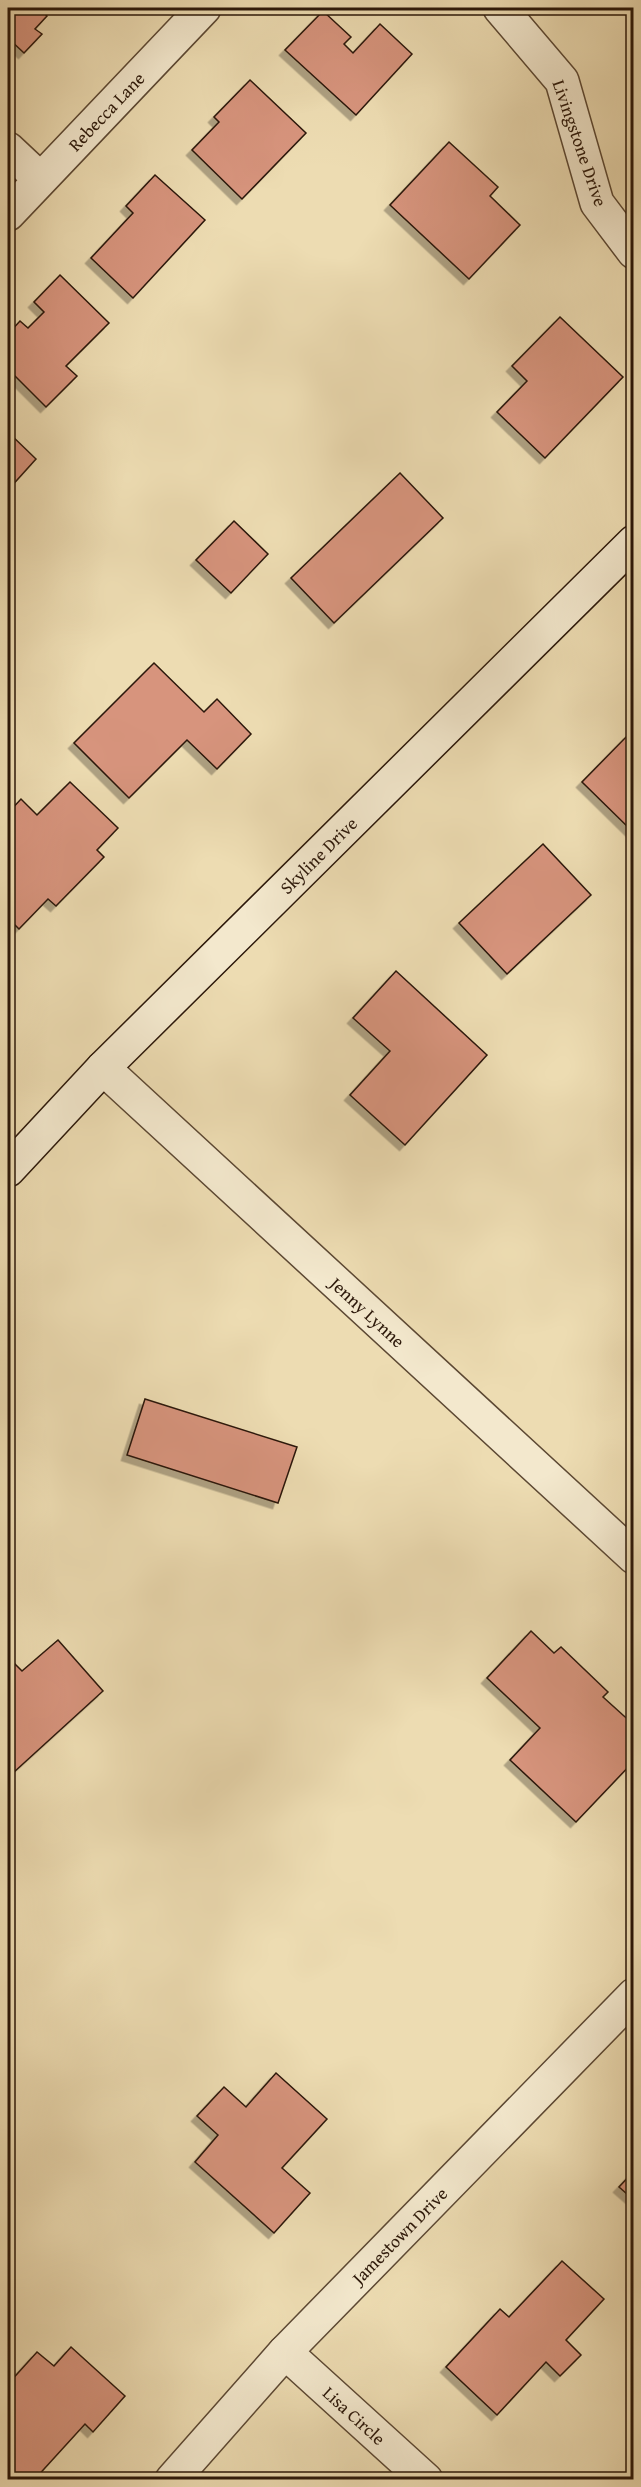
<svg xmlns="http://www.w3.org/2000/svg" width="641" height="2487" font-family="'Gentium Book Plus',serif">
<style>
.building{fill:#d7947d;stroke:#2b1709;stroke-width:1.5;filter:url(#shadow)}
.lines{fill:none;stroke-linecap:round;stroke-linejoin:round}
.street-casing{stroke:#5c4833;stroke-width:36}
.secondary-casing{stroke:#2b1709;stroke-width:36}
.street{stroke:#f3e8cd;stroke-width:33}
.secondary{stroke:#f3e8cd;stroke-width:33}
.labels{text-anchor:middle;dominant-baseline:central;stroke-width:4.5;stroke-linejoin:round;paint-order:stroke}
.street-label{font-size:18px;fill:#2b1709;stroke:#f3e8cd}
</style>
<defs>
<filter id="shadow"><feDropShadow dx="-5.5" dy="5.5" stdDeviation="0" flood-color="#0004"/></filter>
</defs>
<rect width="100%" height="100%" fill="#eddcb2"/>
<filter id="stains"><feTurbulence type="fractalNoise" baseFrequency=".00333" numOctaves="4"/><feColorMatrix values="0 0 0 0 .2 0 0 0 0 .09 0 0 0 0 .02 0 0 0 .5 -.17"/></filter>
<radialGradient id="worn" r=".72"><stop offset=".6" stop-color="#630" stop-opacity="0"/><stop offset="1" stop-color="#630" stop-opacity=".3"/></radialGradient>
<g class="building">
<path d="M8 8H49L44 13 47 16 35 29 42 34 24 53 8 38Z"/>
<path d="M323 11 351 37 344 44 353 53 380 24 412 54 356 115 285 50Z"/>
<path d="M250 80 306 133 242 199 192 150 219 122 214 117Z"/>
<path d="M449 142 498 187 490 196 520 225 469 279 390 205Z"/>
<path d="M155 175 205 220 133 298 91 258 133 213 126 206Z"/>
<path d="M60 275 109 323 66 366 77 376 46 407 8 369V334L20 321 28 328 44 312 34 302Z"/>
<path d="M560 317 623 377 545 458 497 412 527 381 512 366Z"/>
<path d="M8 432 36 459 8 490Z"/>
<path d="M400 473 443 518 334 623 291 578Z"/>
<path d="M234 521 268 554 231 593 196 560Z"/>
<path d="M154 663 204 712 217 699 251 734 217 769 187 740 129 798 74 743Z"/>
<path d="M629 734 634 739V833L582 782Z"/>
<path d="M70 782 118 828 97 850 104 857 56 906 48 899 19 929 8 918V846L10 843 8 840V813L21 799 37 815Z"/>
<path d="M543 844 591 895 507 974 459 923Z"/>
<path d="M396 971 487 1055 405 1145 350 1095 390 1051 353 1018Z"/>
<path d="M145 1399 297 1447 278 1503 127 1455Z"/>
<path d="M531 1631 554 1653 561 1647 608 1692 603 1697 634 1725V1761L576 1822 510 1760 540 1728 487 1678Z"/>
<path d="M58 1640 103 1691 13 1773 8 1766V1671L15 1664 22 1671Z"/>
<path d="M276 2073 327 2119 282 2168 310 2193 274 2233 195 2162 218 2135 197 2116 224 2087 246 2107Z"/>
<path d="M634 2171V2200L619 2187Z"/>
<path d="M562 2261 604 2299 566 2340 581 2355 560 2376 546 2362 497 2415 446 2367 500 2309 509 2317Z"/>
<path d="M71 2347 125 2396 93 2432 85 2424 34 2480H8V2384L37 2352 54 2366Z"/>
</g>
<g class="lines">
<g class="street-casing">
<g id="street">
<path d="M500 8 562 81 597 203 634 252"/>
<path d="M8 149 40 179"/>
<path id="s1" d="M8 214 204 8"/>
<path id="s2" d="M103 1068 634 1557"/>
<path id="s3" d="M285 2352 426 2480"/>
<path id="s4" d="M172 2480 285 2352 634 1995"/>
</g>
</g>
<g class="secondary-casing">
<g id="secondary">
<path id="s5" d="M8 1170 103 1068 634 542"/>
</g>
</g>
<use href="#street" class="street"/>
<use href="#secondary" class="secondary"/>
</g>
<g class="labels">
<g class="street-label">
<text stroke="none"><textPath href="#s1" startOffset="142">Rebecca Lane</textPath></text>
<text transform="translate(580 143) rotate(71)">Livingstone Drive</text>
<text stroke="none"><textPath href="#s5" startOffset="442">Skyline Drive</textPath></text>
<text stroke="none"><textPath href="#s2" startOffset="360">Jenny Lynne</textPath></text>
<text stroke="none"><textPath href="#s4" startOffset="334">Jamestown Drive</textPath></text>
<text stroke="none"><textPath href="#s3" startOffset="94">Lisa Circle</textPath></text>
</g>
</g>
<rect width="641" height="2487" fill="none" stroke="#eddcb2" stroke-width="30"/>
<rect x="9" y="9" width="623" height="2469" fill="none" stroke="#2b1709" stroke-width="3"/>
<rect x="15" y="15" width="611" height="2457" fill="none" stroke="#2b1709" stroke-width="1.5"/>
<rect width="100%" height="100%" filter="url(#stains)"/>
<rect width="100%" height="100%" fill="url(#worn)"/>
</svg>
